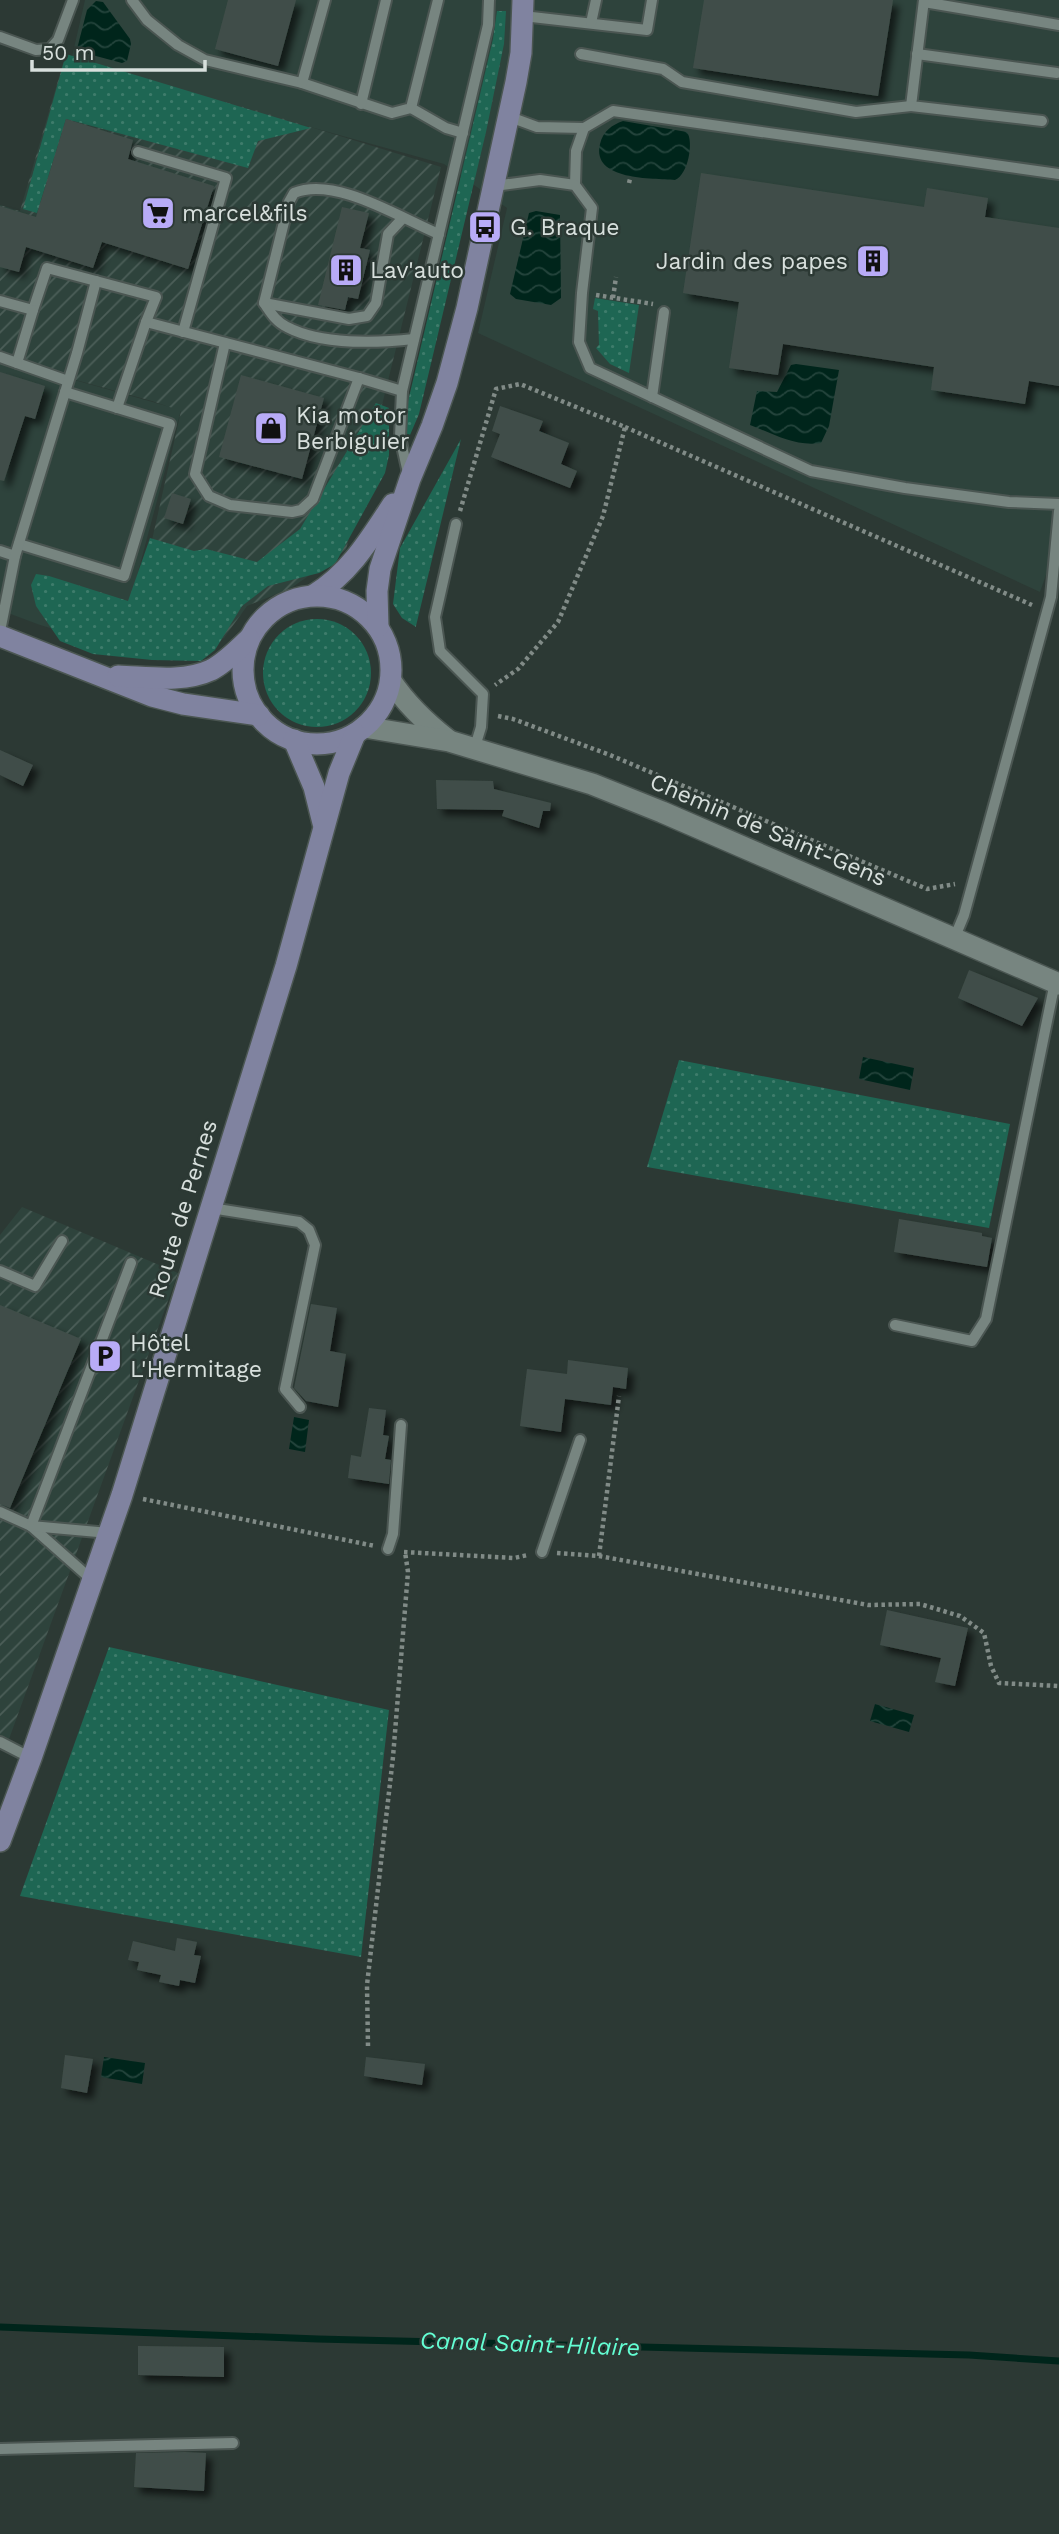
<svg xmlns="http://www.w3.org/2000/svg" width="1059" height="2534" font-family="'Work Sans',sans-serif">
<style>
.built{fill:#2e433c}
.industrial{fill:url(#industrial-furrows)}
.grass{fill:url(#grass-dots)}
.water{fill:url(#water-waves)}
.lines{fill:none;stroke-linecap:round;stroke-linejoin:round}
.stream{stroke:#00251b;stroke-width:7}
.building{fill:#404e49;filter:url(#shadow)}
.service-casing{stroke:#4b5652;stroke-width:14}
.minor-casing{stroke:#4b5652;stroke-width:24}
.secondary-casing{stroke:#4b5652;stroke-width:24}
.path{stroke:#818b87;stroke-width:4.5;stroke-dasharray:3.5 3.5;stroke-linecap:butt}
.service{stroke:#778580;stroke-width:10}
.minor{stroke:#778580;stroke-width:21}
.secondary{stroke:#8083a0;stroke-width:21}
.labels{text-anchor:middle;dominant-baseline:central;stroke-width:5;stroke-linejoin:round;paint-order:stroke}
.poi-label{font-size:23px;fill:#d8e0dd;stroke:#2c3934;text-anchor:start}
.street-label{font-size:23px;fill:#d8e0dd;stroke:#2c3934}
.water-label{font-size:24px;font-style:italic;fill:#63fed3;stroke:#2c3934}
</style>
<defs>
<pattern id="industrial-furrows" width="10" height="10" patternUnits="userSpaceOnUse" patternTransform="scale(1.75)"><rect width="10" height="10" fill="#2e433c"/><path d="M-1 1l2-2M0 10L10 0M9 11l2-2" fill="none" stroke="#4c5e58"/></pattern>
<pattern id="grass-dots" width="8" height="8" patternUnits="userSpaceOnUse" patternTransform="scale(1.75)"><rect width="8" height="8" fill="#1e6653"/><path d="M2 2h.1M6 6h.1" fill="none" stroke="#3e7c6b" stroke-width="1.8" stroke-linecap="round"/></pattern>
<pattern id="water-waves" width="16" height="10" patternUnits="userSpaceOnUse" patternTransform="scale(1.75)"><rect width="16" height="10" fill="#00251b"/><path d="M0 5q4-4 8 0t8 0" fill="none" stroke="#24443c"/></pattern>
<filter id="shadow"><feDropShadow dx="6" dy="6" stdDeviation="3.5" flood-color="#0009"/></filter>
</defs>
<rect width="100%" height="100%" fill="#2c3934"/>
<g class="built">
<path d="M85 0H1059V538L1040 592 478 333 507 208 444 164 71 61Z"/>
<path d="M0 359 181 410 118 648 40 625 0 610Z"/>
</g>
<g class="industrial">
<path d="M64 60 255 110 441 167 346 550 291 588 247 606 224 638 176 658 128 647 181 411 152 401 0 359V205L20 211Z"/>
<path d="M22 1207 178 1273 9 1739 0 1735V1235Z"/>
</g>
<g class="grass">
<path d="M497 11H506L504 44 486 132 419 414 410 435 407 434 406 410 493 39Z"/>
<path d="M66 54 311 128 258 141 248 168 66 119 37 213 23 209Z"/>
<path d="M595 298 639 305 629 373 610 364 596 348 599 345 598 311 593 309Z"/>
<path d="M376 403 389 408V455L385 473 335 564 319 573 268 586 242 606 215 650 201 661 152 660 93 654 60 641 36 606 31 585 36 574 49 576 128 601 150 538 194 551 206 549 257 562 300 529Z"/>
<path d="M461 439 416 626V627L402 618 393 604 400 548Z"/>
<circle cx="317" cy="673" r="54"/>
<path d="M679 1060 1010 1124 989 1228 647 1167Z"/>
<path d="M109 1647 389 1710 361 1957 20 1896Z"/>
</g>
<g class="water">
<path d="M96 1 103 2 130 39 131 44 127 61 122 63 81 52 77 49 87 10Z"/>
<path d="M623 121 687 132C694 142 688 175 675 180 653 178 591 181 600 144 603 131 612 125 623 121Z"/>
<path d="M536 211 560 215 561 298 551 305 516 299 510 294 529 213Z"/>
<path d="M796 364 839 370 829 426 821 443C795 447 774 434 750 425L757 391 777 392 791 365Z"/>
<path d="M863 1057 914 1068 910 1090 859 1079Z"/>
<path d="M294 1417 309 1420 305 1452 289 1449Z"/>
<path d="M875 1704 914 1715 909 1732 870 1721Z"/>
<path d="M104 2057 145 2063 142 2084 101 2077Z"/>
</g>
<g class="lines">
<path class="stream" d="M0 2327 318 2339 969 2355 1059 2361"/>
</g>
<g class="building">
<path d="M228 0H296L278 66 215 49Z"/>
<path d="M704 0H893L878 96 693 68Z"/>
<path d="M66 119 133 140 128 159 214 186 188 269 102 242 93 268 26 247 19 272 0 267V206L36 217Z"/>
<path d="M701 173 924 207 927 188 988 198 985 217 1059 228V386L1029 381 1025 404 931 390 934 367 783 344 778 375 729 368 739 302 683 293Z"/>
<path d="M342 207 369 213 360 248 370 250 358 299 348 297 345 310 318 305Z"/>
<path d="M0 372 45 386 35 419 25 416 4 481 0 480Z"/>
<path d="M241 375 324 398 302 479 219 457Z"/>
<path d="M500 406 543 421 539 431 569 443 561 464 577 471 570 488 491 457 500 434 492 431Z"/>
<path d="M172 493 191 499 183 524 164 518Z"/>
<path d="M0 750 33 765 23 786 0 775Z"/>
<path d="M436 780 493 781 494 789 551 803 550 811H543L539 828 502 816 504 810 437 809Z"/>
<path d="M969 970 1038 998 1022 1026 958 998Z"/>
<path d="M899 1219 982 1233V1236L992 1238 987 1267 894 1252Z"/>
<path d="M311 1304 337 1308 330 1351 346 1354 338 1407 306 1401 294 1388Z"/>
<path d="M0 1305 81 1339 10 1508 0 1504Z"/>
<path d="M568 1360 628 1368 626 1389 613 1387 611 1405 565 1399 561 1432 520 1426 527 1369 567 1374Z"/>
<path d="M369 1408 386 1410 383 1435 389 1436 385 1459 391 1460 389 1484 348 1478 351 1455 361 1457Z"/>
<path d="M887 1610 968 1628 955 1686 935 1682 941 1658 880 1645Z"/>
<path d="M177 1938 197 1942 194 1955 201 1956 195 1983 180 1980 179 1986 159 1982 161 1975 137 1970 139 1962 128 1960 133 1941 175 1951Z"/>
<path d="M65 2055 93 2059 87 2093 61 2088Z"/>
<path d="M366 2057 425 2064 422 2085 364 2076Z"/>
<path d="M138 2346 224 2347V2377L138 2375Z"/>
<path d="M185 2452 206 2453 204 2491 134 2487 136 2453Z"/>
</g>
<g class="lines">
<g class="service-casing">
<g id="service">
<path d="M132 0 147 20 178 45 205 60 302 83 392 113 411 108 438 0"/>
<path d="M924 0 911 106 1042 121"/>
<path d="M924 2 1059 25"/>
<path d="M523 16 647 30 652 0"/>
<path d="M591 23 596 0"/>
<path d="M0 37 36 50 50 49 58 40 73 0"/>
<path d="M581 54 663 69 682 82 856 112 911 106"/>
<path d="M917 54 1057 73"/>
<path d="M302 83 325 0"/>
<path d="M361 104 386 0"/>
<path d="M411 108 446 128 463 133"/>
<path d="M510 117 537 127 584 128"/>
<path d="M138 152 226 178 183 332"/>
<path d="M575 185 576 151 584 128 613 111 1059 174"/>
<path d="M494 186 540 180 575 185 592 208 582 293 579 342 590 368 811 471 905 488 1009 502 1059 504"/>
<path d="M0 301 33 310 47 268 156 297 146 322 359 378 402 391"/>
<path d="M264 303 349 319 367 316 376 303 388 234 402 219"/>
<path d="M33 310 17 363 68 381"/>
<path d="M414 339C377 343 321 345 287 327 276 322 271 313 264 303L289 202 294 193C336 176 400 218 439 234"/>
<path d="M225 343 195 474 209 496 230 505 292 512 301 510 313 499 359 378"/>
<path d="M0 357 17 363"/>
<path d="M652 397 664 312"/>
<path d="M117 408 146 322"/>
<path d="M408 473 400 437 402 391 488 25 489 0"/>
<path d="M456 524 435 617 440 651 483 694 481 727 474 750"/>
<path d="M19 544 124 576 170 424 65 392"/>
<path d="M0 551 15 556"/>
<path d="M0 631 15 556 77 353 96 281"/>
<path d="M954 939 964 915 1051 597 1059 511"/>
<path d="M211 1208 299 1222 309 1230 315 1245 285 1389 300 1407"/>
<path d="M0 1271 35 1286 62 1241"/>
<path d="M895 1325 972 1341 986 1319 1055 982"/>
<path d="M0 1512 31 1526 91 1579"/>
<path d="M31 1526 131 1263"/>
<path d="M31 1526 109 1533"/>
<path d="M388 1549 393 1534 401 1425"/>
<path d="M542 1552 580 1440"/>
<path d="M0 1742 31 1758"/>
<path d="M0 2449 233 2443"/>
</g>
</g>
<g class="minor-casing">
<g id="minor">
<path d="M391 681C407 705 425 722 448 740"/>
<path d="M364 727 449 741 592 784 662 812 1059 984"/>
</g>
</g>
<g class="secondary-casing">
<g id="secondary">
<path d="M314 595C350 573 370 539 393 504"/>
<circle cx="317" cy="670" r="74"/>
<path d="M378 627 377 591 380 569 410 479 432 426 447 383 467 308 516 82 521 53 523 0"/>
<path d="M0 636 152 696 183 704 259 715"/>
<path d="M118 676C148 677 183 683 211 670 225 663 237 650 249 639"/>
<path d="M294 740 314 787 323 823"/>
<path d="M0 1841 31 1758 122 1495 286 966 339 773 355 734"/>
</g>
</g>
<g class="path">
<path d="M629 183 630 179"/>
<path d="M596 295 653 304"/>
<path d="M613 298 616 277"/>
<path d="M625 427 1032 605"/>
<path d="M460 511 496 389 520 384 625 427 603 516 558 622 518 669 495 685"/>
<path d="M498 716 513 719 610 755 927 889 955 884"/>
<path d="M143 1499 375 1546"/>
<path d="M404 1552 514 1558 528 1555"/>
<path d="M557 1553 599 1556 868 1605 920 1604 960 1616 984 1633 991 1666 999 1683 1059 1686"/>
<path d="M599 1556 619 1396"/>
<path d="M368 2046 367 1985 393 1757 408 1572 405 1552"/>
</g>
<use href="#service" class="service"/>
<use href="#minor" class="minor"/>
<use href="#secondary" class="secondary"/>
</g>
<defs>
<g id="supermarket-square" transform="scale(1.75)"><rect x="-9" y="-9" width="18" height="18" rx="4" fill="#b8abf7" stroke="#2c3934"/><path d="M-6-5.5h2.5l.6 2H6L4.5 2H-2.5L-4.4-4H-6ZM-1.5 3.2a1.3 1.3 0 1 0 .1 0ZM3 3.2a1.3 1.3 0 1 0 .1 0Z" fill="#111"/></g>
<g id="bus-square" transform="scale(1.75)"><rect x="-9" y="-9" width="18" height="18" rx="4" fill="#b8abf7" stroke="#2c3934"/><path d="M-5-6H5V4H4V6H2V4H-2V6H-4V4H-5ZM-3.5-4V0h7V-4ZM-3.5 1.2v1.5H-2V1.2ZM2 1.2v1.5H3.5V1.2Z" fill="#111"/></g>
<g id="building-square" transform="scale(1.75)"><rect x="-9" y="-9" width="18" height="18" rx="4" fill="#b8abf7" stroke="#2c3934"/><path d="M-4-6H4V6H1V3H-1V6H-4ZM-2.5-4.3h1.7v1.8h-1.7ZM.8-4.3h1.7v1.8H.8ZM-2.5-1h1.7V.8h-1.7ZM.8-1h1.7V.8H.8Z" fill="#111"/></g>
<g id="shop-square" transform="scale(1.75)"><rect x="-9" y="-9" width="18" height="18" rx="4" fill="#b8abf7" stroke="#2c3934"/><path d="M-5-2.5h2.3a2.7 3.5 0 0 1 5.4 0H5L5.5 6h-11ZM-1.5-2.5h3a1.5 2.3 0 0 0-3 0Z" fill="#111"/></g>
<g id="parking-square" transform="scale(1.75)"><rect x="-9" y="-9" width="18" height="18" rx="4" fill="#b8abf7" stroke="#2c3934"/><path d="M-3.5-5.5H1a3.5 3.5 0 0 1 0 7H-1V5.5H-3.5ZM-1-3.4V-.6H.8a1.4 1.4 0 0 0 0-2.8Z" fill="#111"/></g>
</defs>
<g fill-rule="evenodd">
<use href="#supermarket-square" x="158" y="213"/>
<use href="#bus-square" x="485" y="227"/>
<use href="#building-square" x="873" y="261"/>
<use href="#building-square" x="346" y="270"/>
<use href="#shop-square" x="271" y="428"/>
<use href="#parking-square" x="105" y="1356"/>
</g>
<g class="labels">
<g class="poi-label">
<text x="182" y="213">marcel&amp;fils</text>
<text x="510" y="227">G. Braque</text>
<text x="848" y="261" text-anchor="end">Jardin des papes</text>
<text x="370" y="270">Lav'auto</text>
<text x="296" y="415">Kia motor<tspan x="296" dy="26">Berbiguier</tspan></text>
<text x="130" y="1343">Hôtel<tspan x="130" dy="26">L'Hermitage</tspan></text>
</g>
<g class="street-label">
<text transform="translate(768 830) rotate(23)">Chemin de Saint-Gens</text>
<text transform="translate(183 1209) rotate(-73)">Route de Pernes</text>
</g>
<g class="water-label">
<text transform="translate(530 2344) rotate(2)">Canal Saint-Hilaire</text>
</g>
</g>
<path d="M32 60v10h173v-10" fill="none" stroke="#d8e0dd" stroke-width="3.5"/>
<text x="42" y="60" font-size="21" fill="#d8e0dd" stroke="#2c3934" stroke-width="5" paint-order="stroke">50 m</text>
</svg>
